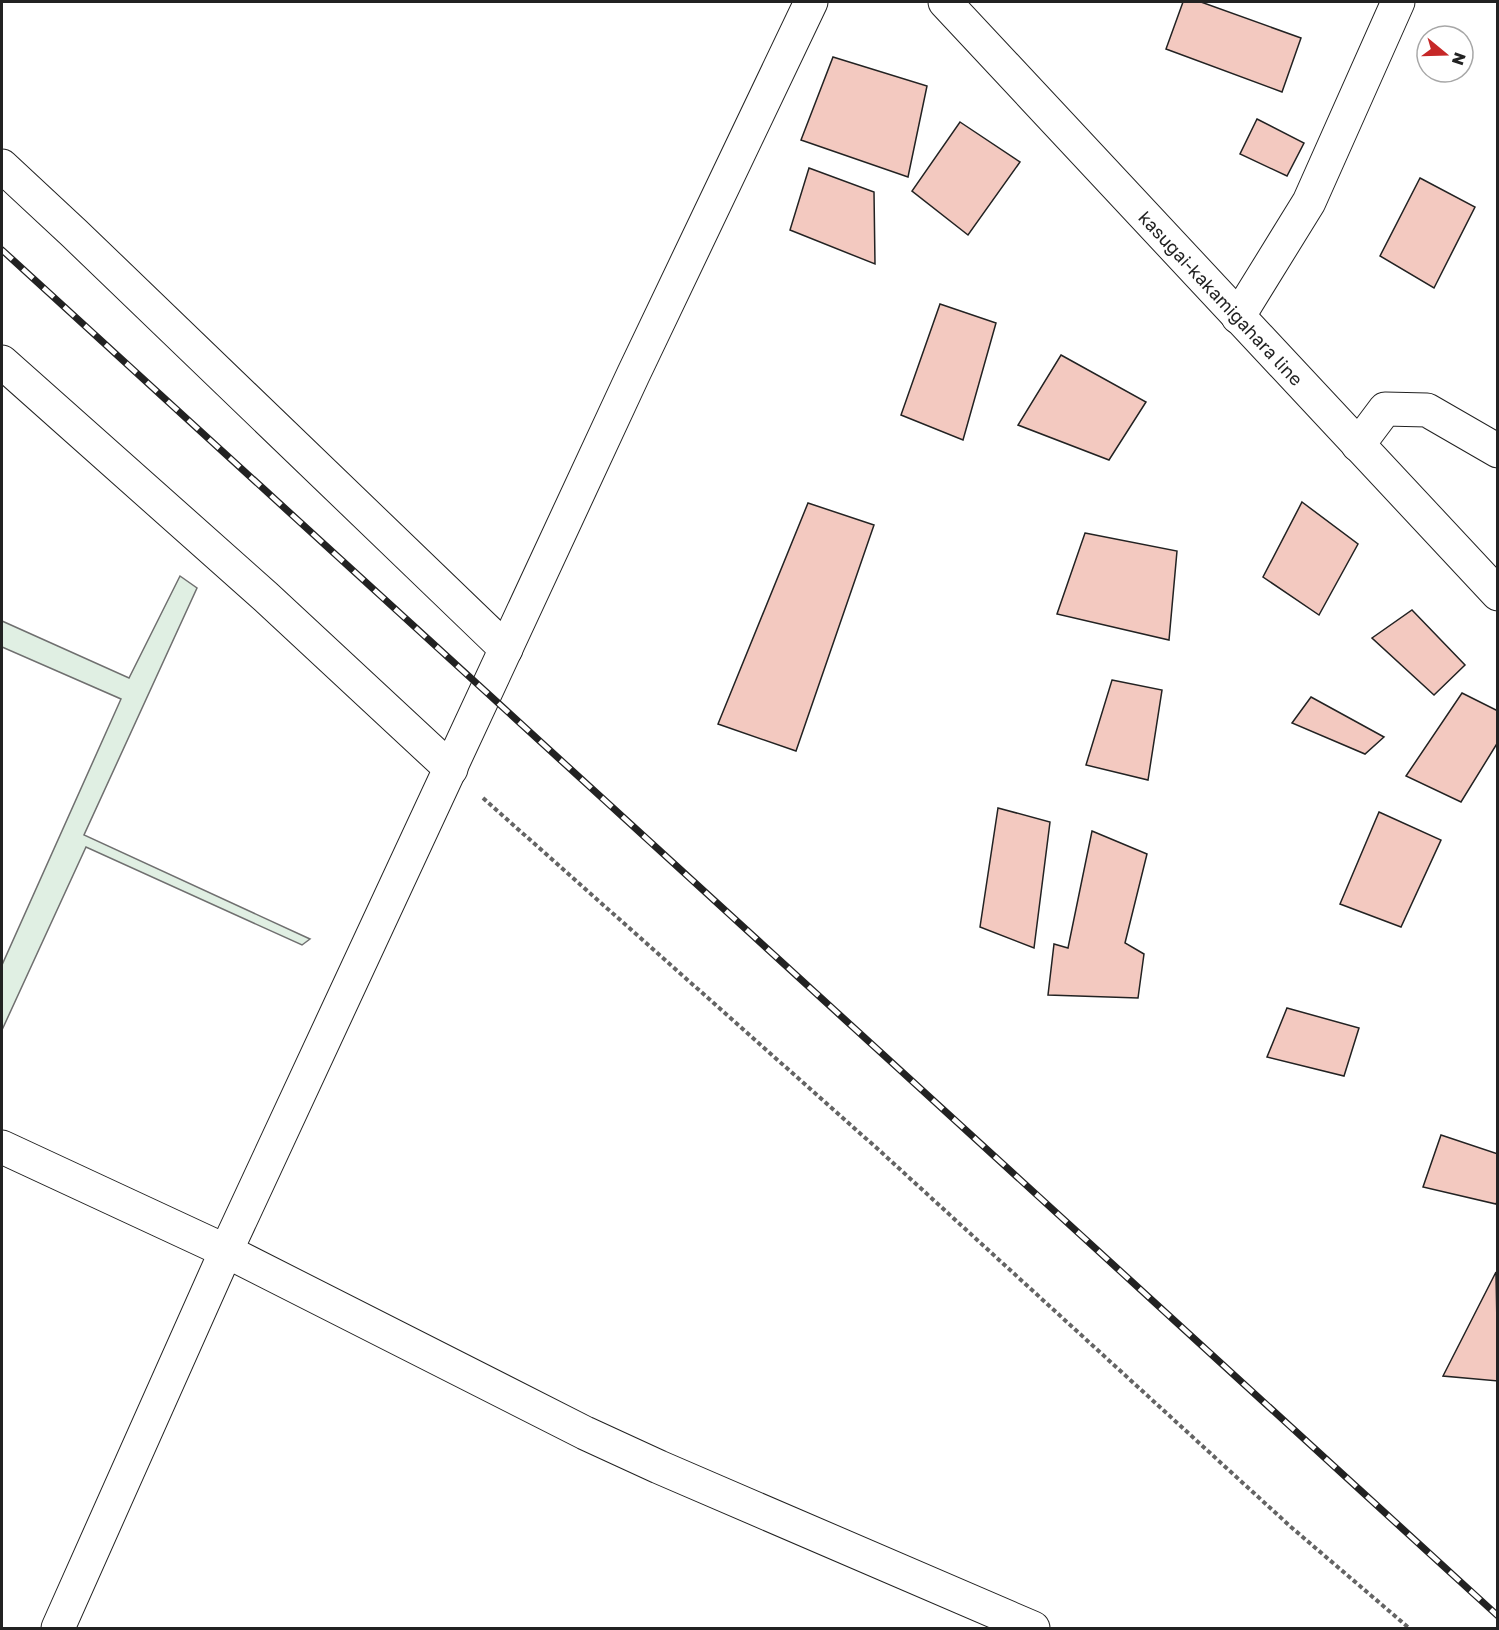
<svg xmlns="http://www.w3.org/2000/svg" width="1499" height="1630" font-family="'Golos Text',sans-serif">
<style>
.green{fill:#e0efe3;stroke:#6f6f6f;stroke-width:1.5}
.building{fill:#f3c9c0;stroke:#222;stroke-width:1.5}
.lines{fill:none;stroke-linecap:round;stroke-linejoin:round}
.minor-casing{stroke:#222;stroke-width:35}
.tertiary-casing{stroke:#222;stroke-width:35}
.primary-casing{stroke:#222;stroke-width:35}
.path{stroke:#646464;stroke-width:4;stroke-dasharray:4.5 3;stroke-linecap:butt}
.minor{stroke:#fff;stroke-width:33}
.tertiary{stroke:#fff;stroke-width:33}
.primary{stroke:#fff;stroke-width:33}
.rail-casing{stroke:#222;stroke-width:7}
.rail{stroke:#fff;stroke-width:4.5;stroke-dasharray:14;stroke-linecap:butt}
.labels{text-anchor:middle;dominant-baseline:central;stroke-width:4.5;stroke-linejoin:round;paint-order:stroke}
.street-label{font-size:18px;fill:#222;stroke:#fff}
</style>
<rect width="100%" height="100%" fill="#fff"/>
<path class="green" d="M180 576 197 588 84 835 310 939 302 945 86 847 2 1030V965L121 699 2 647V621L129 678Z"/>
<g class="building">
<path d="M1183 2H1201L1301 38 1282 92 1166 49Z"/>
<path d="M833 57 927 86 908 177 801 140Z"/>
<path d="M1257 119 1304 143 1287 176 1240 154Z"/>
<path d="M960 122 1020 162 968 235 912 191Z"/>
<path d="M809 168 874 192 875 264 790 230Z"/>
<path d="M1420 178 1475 207 1434 288 1380 256Z"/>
<path d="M940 304 996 323 963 440 901 415Z"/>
<path d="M1061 355 1146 402 1109 460 1018 425Z"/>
<path d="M1302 502 1358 544 1319 615 1263 577Z"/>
<path d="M808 503 874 525 796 751 718 724Z"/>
<path d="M1085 533 1177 551 1169 640 1057 614Z"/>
<path d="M1412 610 1465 665 1434 695 1372 638Z"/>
<path d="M1112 680 1162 690 1148 780 1086 765Z"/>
<path d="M1462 693 1498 711V742L1461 802 1406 776Z"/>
<path d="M1311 697 1384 737 1365 754 1292 723Z"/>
<path d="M998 808 1050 822 1034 948 980 927Z"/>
<path d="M1379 812 1441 840 1401 927 1340 904Z"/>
<path d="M1092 831 1147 854 1125 943 1144 954 1138 998 1048 995 1054 944 1068 948Z"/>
<path d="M1287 1008 1359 1028 1344 1076 1267 1057Z"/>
<path d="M1441 1135 1498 1154V1199L1496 1204 1423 1187Z"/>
<path d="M1496 1272 1498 1381 1443 1376Z"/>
</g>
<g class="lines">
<g class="minor-casing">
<g id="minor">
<path d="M2 166 75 234 506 649"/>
<path d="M1238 317 1309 202 1398 2"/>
<path d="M2 362 266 597 451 769"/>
<path d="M1358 445 1385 409 1427 410 1498 451"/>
<path d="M2 1147 226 1251 585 1433 659 1467 1033 1628"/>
</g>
</g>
<g class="tertiary-casing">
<path id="tertiary" d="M58 1628 226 1251 633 375 811 2"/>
</g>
<g class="primary-casing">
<path id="primary" d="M945 2 1498 594"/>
</g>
<path class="path" d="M483 798 880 1151 1291 1527 1409 1628"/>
<use href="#minor" class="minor"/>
<use href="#tertiary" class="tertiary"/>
<use href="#primary" class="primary"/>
<g class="rail-casing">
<path id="rail" d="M2 250 1498 1616"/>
</g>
<use href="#rail" class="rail"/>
</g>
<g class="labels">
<g class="street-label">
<text transform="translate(1221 298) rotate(47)">kasugai-kakamigahara line</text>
</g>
</g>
<rect width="1499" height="1630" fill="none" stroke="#222222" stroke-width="6"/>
<g transform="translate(1445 54) rotate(109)"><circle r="28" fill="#ffffff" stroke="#a7a7a7" stroke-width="1.5"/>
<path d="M0-4.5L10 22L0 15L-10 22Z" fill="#c62828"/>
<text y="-9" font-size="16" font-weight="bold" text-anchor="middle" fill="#222222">N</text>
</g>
</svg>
